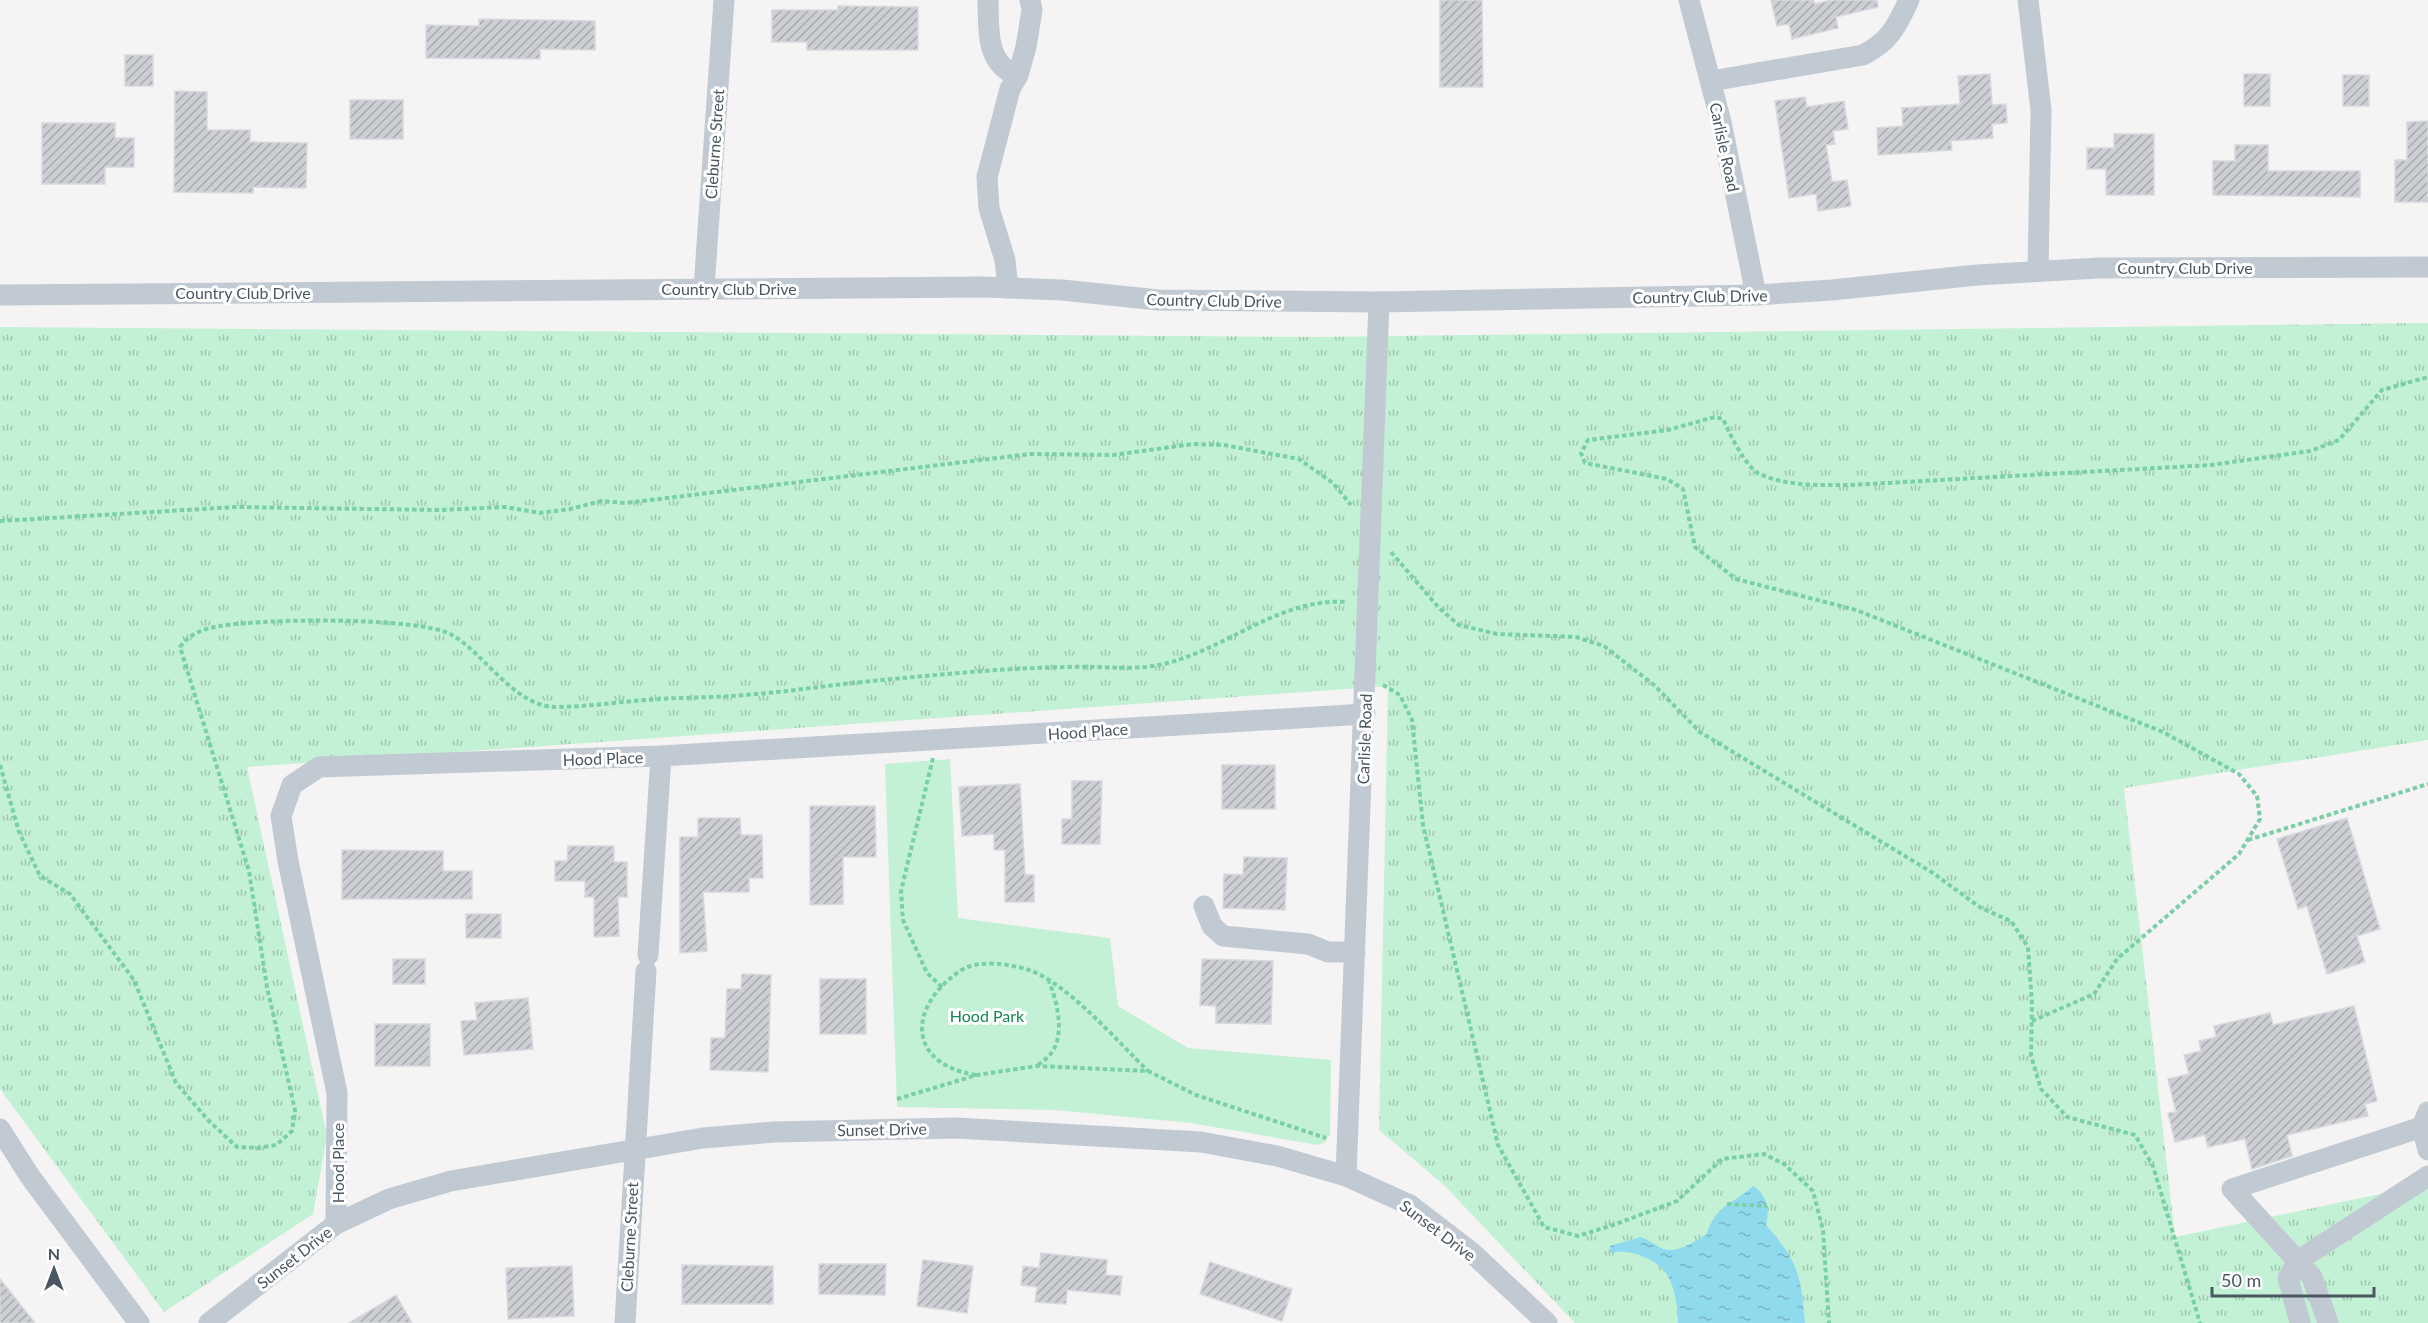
<svg xmlns="http://www.w3.org/2000/svg" width="2428" height="1323" font-family="Lato,sans-serif">
<style>
.grass{fill:url(#grass-tufts)}
.green{fill:#c3f1d5}
.water{fill:url(#water-ripples)}
.building{fill:url(#building-hatch);stroke:#d7d9de;stroke-width:1.5}
.lines{fill:none;stroke-linecap:round;stroke-linejoin:round}
.path{stroke:#7ad0a6;stroke-width:4;stroke-dasharray:4.5 3;stroke-linecap:butt}
.minor{stroke:#c1cad2;stroke-width:21}
.labels{text-anchor:middle;dominant-baseline:central;stroke-width:6;stroke-linejoin:round;paint-order:stroke}
.street-label{font-size:16px;fill:#4a5661;stroke:#fff}
.park-label{font-size:16px;fill:#17864f;stroke:#fff}
</style>
<defs>
<pattern id="grass-tufts" width="24" height="20" patternUnits="userSpaceOnUse" patternTransform="scale(1.5)"><rect width="24" height="20" fill="#c3f1d5"/><path d="M3 7l-1-3M5 7V3M7 7l1-3M15 17l-1-3M17 17v-4M19 17l1-3" fill="none" stroke="#a0c6b0"/></pattern>
<pattern id="water-ripples" width="26" height="14" patternUnits="userSpaceOnUse" patternTransform="scale(1.5)"><rect width="26" height="14" fill="#90daee"/><path d="M2 4q2-2 4 0t4 0M15 11q2-2 4 0t4 0" fill="none" stroke="#78b4c4"/></pattern>
<pattern id="building-hatch" width="6" height="6" patternUnits="userSpaceOnUse" patternTransform="scale(1.5)"><rect width="6" height="6" fill="#cdcfd5"/><path d="M-1 1l2-2M0 6l6-6M5 7l2-2" fill="none" stroke="#a8abb0"/></pattern>
</defs>
<rect width="100%" height="100%" fill="#f5f3f3"/>
<path class="grass" d="M2428 323V740L2124 788 2175 1237 2428 1184V1323H1575L1444 1185 1379 1130 1388 686 247 767 327 1136 313 1214 164 1312 0 1089V327L1316 337Z"/>
<path class="green" d="M950 759 958 918 1110 938 1118 1006 1188 1048 1331 1060 1330 1135 1325 1142 1318 1145 1191 1123 1055 1110 897 1107 885 764Z"/>
<path class="water" d="M1753 1186C1767 1194 1770 1211 1766 1225 1799 1262 1801 1276 1805 1323H1678C1678 1308 1675 1286 1666 1273 1656 1258 1627 1248 1610 1253V1246L1641 1237C1649 1240 1656 1246 1663 1249 1676 1254 1695 1241 1706 1235 1718 1202 1730 1207 1753 1186Z"/>
<g class="building">
<path d="M1440 0H1482L1483 87H1440Z"/>
<path d="M1771 0H1814L1815 4 1831 0H1877L1878 7 1836 17 1838 28 1792 39 1789 24 1777 26Z"/>
<path d="M838 6 918 7V50H807V42H772V10H838Z"/>
<path d="M479 19 595 21V50L540 49V59L426 58V25L479 26Z"/>
<rect x="125" y="55" width="28" height="31"/>
<path d="M1990 74 1992 105 2006 104 2007 123 1992 124 1993 138 1951 141 1952 150 1878 155 1877 128 1903 126 1902 108 1960 104 1958 76Z"/>
<rect x="2244" y="74" width="26" height="32"/>
<rect x="2343" y="75" width="26" height="31"/>
<path d="M175 91 207 92V130H250V142L307 143 306 188 253 187V193L174 192Z"/>
<path d="M1805 97 1807 107 1844 101 1848 129 1833 131 1835 144 1826 145 1832 182 1847 180 1851 206 1818 211 1816 194 1789 198 1775 101Z"/>
<rect x="350" y="100" width="53" height="39"/>
<path d="M2428 121V202H2395V160H2407V122Z"/>
<path d="M42 123H115V138H134V167H105V184H42Z"/>
<path d="M2114 134H2154V195H2106V169H2087V148H2114Z"/>
<path d="M2235 145H2268V171H2360V197L2213 195V161H2235Z"/>
<rect x="1222" y="765" width="53" height="44"/>
<path d="M1072 781H1102L1100 844H1062V819H1072Z"/>
<path d="M1020 784 1025 875H1034V902H1005V850H994V834L962 836 959 787Z"/>
<path d="M810 806H875L876 857H843V904L810 905Z"/>
<path d="M698 818H740L741 835H762L763 878H749V892H703L707 951 680 953V837H698Z"/>
<path d="M2347 818 2380 929 2357 936 2365 962 2327 974 2307 906 2298 909 2277 839Z"/>
<path d="M568 846H614V862H627V897H618L619 936 594 937V897H585V881H555V861H567Z"/>
<path d="M342 850 443 851V871H472V899H342Z"/>
<path d="M1244 857 1287 858 1285 910 1223 908 1224 874 1243 875Z"/>
<rect x="466" y="914" width="35" height="24"/>
<rect x="393" y="959" width="32" height="25"/>
<path d="M1202 959 1273 961 1271 1024 1216 1023V1006L1200 1005Z"/>
<path d="M742 974 771 975 768 1072 710 1070 711 1038H725L727 989H741Z"/>
<rect x="820" y="979" width="46" height="55"/>
<path d="M528 998 533 1049 464 1055 461 1021 477 1020 475 1003Z"/>
<path d="M2354 1006 2377 1101 2365 1104 2368 1116 2287 1135 2292 1156 2252 1169 2245 1139 2208 1147 2205 1135 2175 1142 2168 1113 2176 1112 2168 1079 2189 1074 2184 1055 2201 1051 2199 1041 2216 1037 2214 1026 2270 1013 2273 1025Z"/>
<rect x="375" y="1024" width="55" height="42"/>
<path d="M1041 1253 1107 1260 1106 1275 1122 1276 1120 1295 1067 1290 1066 1304 1035 1302 1037 1287 1021 1285 1023 1266 1039 1268Z"/>
<path d="M923 1260 973 1266 967 1313 917 1306Z"/>
<path d="M1210 1262 1292 1289 1282 1321 1200 1294Z"/>
<path d="M819 1264H886L885 1295 819 1294Z"/>
<path d="M682 1265 773 1266V1304H682Z"/>
<path d="M572 1266 574 1316 508 1319 506 1268Z"/>
<path d="M0 1279 35 1323H0Z"/>
<path d="M396 1295 412 1323H349Z"/>
</g>
<g class="lines">
<g class="path">
<path d="M0 521 236 507 440 510 505 507 540 513 570 509 601 501 626 503 1030 454 1113 455 1193 444 1224 445 1299 459 1333 483 1351 505"/>
<path d="M1391 552 1439 608 1459 625 1497 634 1576 637 1604 646 1654 685 1700 732 1933 873 1981 908 2011 921 2028 947 2032 1005 2031 1056 2041 1089 2067 1117 2135 1135 2153 1166 2200 1323"/>
<path d="M1383 685 1400 695 1412 720 1423 825 1498 1145 1544 1227 1578 1236 1616 1224 1677 1201 1722 1159 1764 1154 1784 1164 1813 1191 1823 1230 1829 1323"/>
<path d="M933 758 901 891 903 920 927 973 943 988"/>
<path d="M0 765 19 832 40 876 70 894 134 980 176 1083 209 1121 237 1147 257 1148 276 1145 292 1131 295 1110 267 987 249 871 180 647C187 637 198 631 210 628 248 618 421 616 452 635 484 653 514 706 555 707 586 707 616 702 646 700 679 697 712 698 744 695 787 692 829 685 872 681 936 675 1002 668 1067 667 1093 666 1120 669 1146 667 1218 659 1273 597 1347 602"/>
<path d="M2248 840 2428 784"/>
<path d="M2032 1021 2094 994 2117 959 2239 854 2260 819 2257 796 2239 774 2163 732 1856 610 1736 579 1695 547 1683 489 1667 479 1585 463 1581 453 1588 440 1668 430 1715 417 1723 419C1729 432 1745 466 1758 473 1786 487 1820 485 1850 485L2211 465 2310 451 2339 440 2382 390 2428 377"/>
<path d="M1038 1065C1043 1061 1049 1057 1052 1052 1065 1034 1057 1000 1049 982"/>
<path d="M976 1075C907 1064 907 1007 960 971 977 959 1008 964 1026 969 1066 981 1118 1042 1148 1071"/>
<path d="M897 1099 977 1075 1037 1066 1148 1071 1196 1095 1326 1138"/>
<path d="M1727 1204 1767 1206"/>
</g>
<g class="minor">
<path d="M988 0C989 31 985 62 1017 76"/>
<path d="M1689 0 1721 122 1756 295"/>
<path d="M2028 0 2041 110 2038 271"/>
<path d="M1711 81 1863 55C1891 40 1896 27 1909 0"/>
<path d="M704 288 724 0"/>
<path d="M1008 288 1005 260 989 208 987 177 1010 89 1018 75 1026 47 1032 10 1030 0"/>
<path d="M0 295 983 287 1062 290 1158 300 1379 302 1756 295 1832 290 1977 275 2099 268 2428 267"/>
<path d="M1204 906 1212 926 1223 936 1308 944 1328 952H1355"/>
<path d="M648 955 661 756"/>
<path d="M2428 1112 2422 1127 2428 1150"/>
<path d="M0 1129 29 1175 139 1323"/>
<path d="M1346 1176 1379 302"/>
<path d="M336 1224 337 1093 288 861 281 816 292 785 319 767 661 756 1365 714"/>
<path d="M209 1323 336 1224 389 1199 451 1181 703 1138 774 1132 956 1128 1201 1142 1277 1156 1346 1176 1410 1205 1470 1251 1547 1323"/>
<path d="M625 1323 646 971"/>
<path d="M2300 1323 2288 1278 2299 1260 2428 1176"/>
<path d="M2328 1323 2312 1277 2232 1189 2422 1127"/>
</g>
</g>
<g class="labels">
<g class="street-label">
<text transform="translate(714 144) rotate(-86)">Cleburne Street</text>
<text transform="translate(1725 147) rotate(78)">Carlisle Road</text>
<text x="2185" y="267">Country Club Drive</text>
<text x="729" y="288">Country Club Drive</text>
<text x="243" y="292">Country Club Drive</text>
<text transform="translate(1700 296) rotate(-1)">Country Club Drive</text>
<text transform="translate(1214 300) rotate(1)">Country Club Drive</text>
<text transform="translate(1088 731) rotate(-4)">Hood Place</text>
<text transform="translate(1364 739) rotate(-88)">Carlisle Road</text>
<text transform="translate(603 758) rotate(-2)">Hood Place</text>
<text transform="translate(882 1129) rotate(-1)">Sunset Drive</text>
<text transform="translate(337 1163) rotate(-90)">Hood Place</text>
<text transform="translate(1438 1230) rotate(37)">Sunset Drive</text>
<text transform="translate(629 1237) rotate(-87)">Cleburne Street</text>
<text transform="translate(294 1257) rotate(-38)">Sunset Drive</text>
</g>
<g class="park-label">
<text x="987" y="1015">Hood Park</text>
</g>
</g>
<g transform="translate(54 1269)" stroke="#ffffff" stroke-width="4.5" paint-order="stroke">
<path d="M0-4.5L10 22L0 15L-10 22Z" fill="#4a5661"/>
<text y="-9" font-size="16" font-weight="bold" text-anchor="middle" fill="#4a5661">N</text>
</g>
<path d="M2212 1287v9h162v-9" fill="none" stroke="#4a5661" stroke-width="3"/>
<text x="2221" y="1287" font-size="18" fill="#4a5661" stroke="#ffffff" stroke-width="4.5" paint-order="stroke">50 m</text>
</svg>
